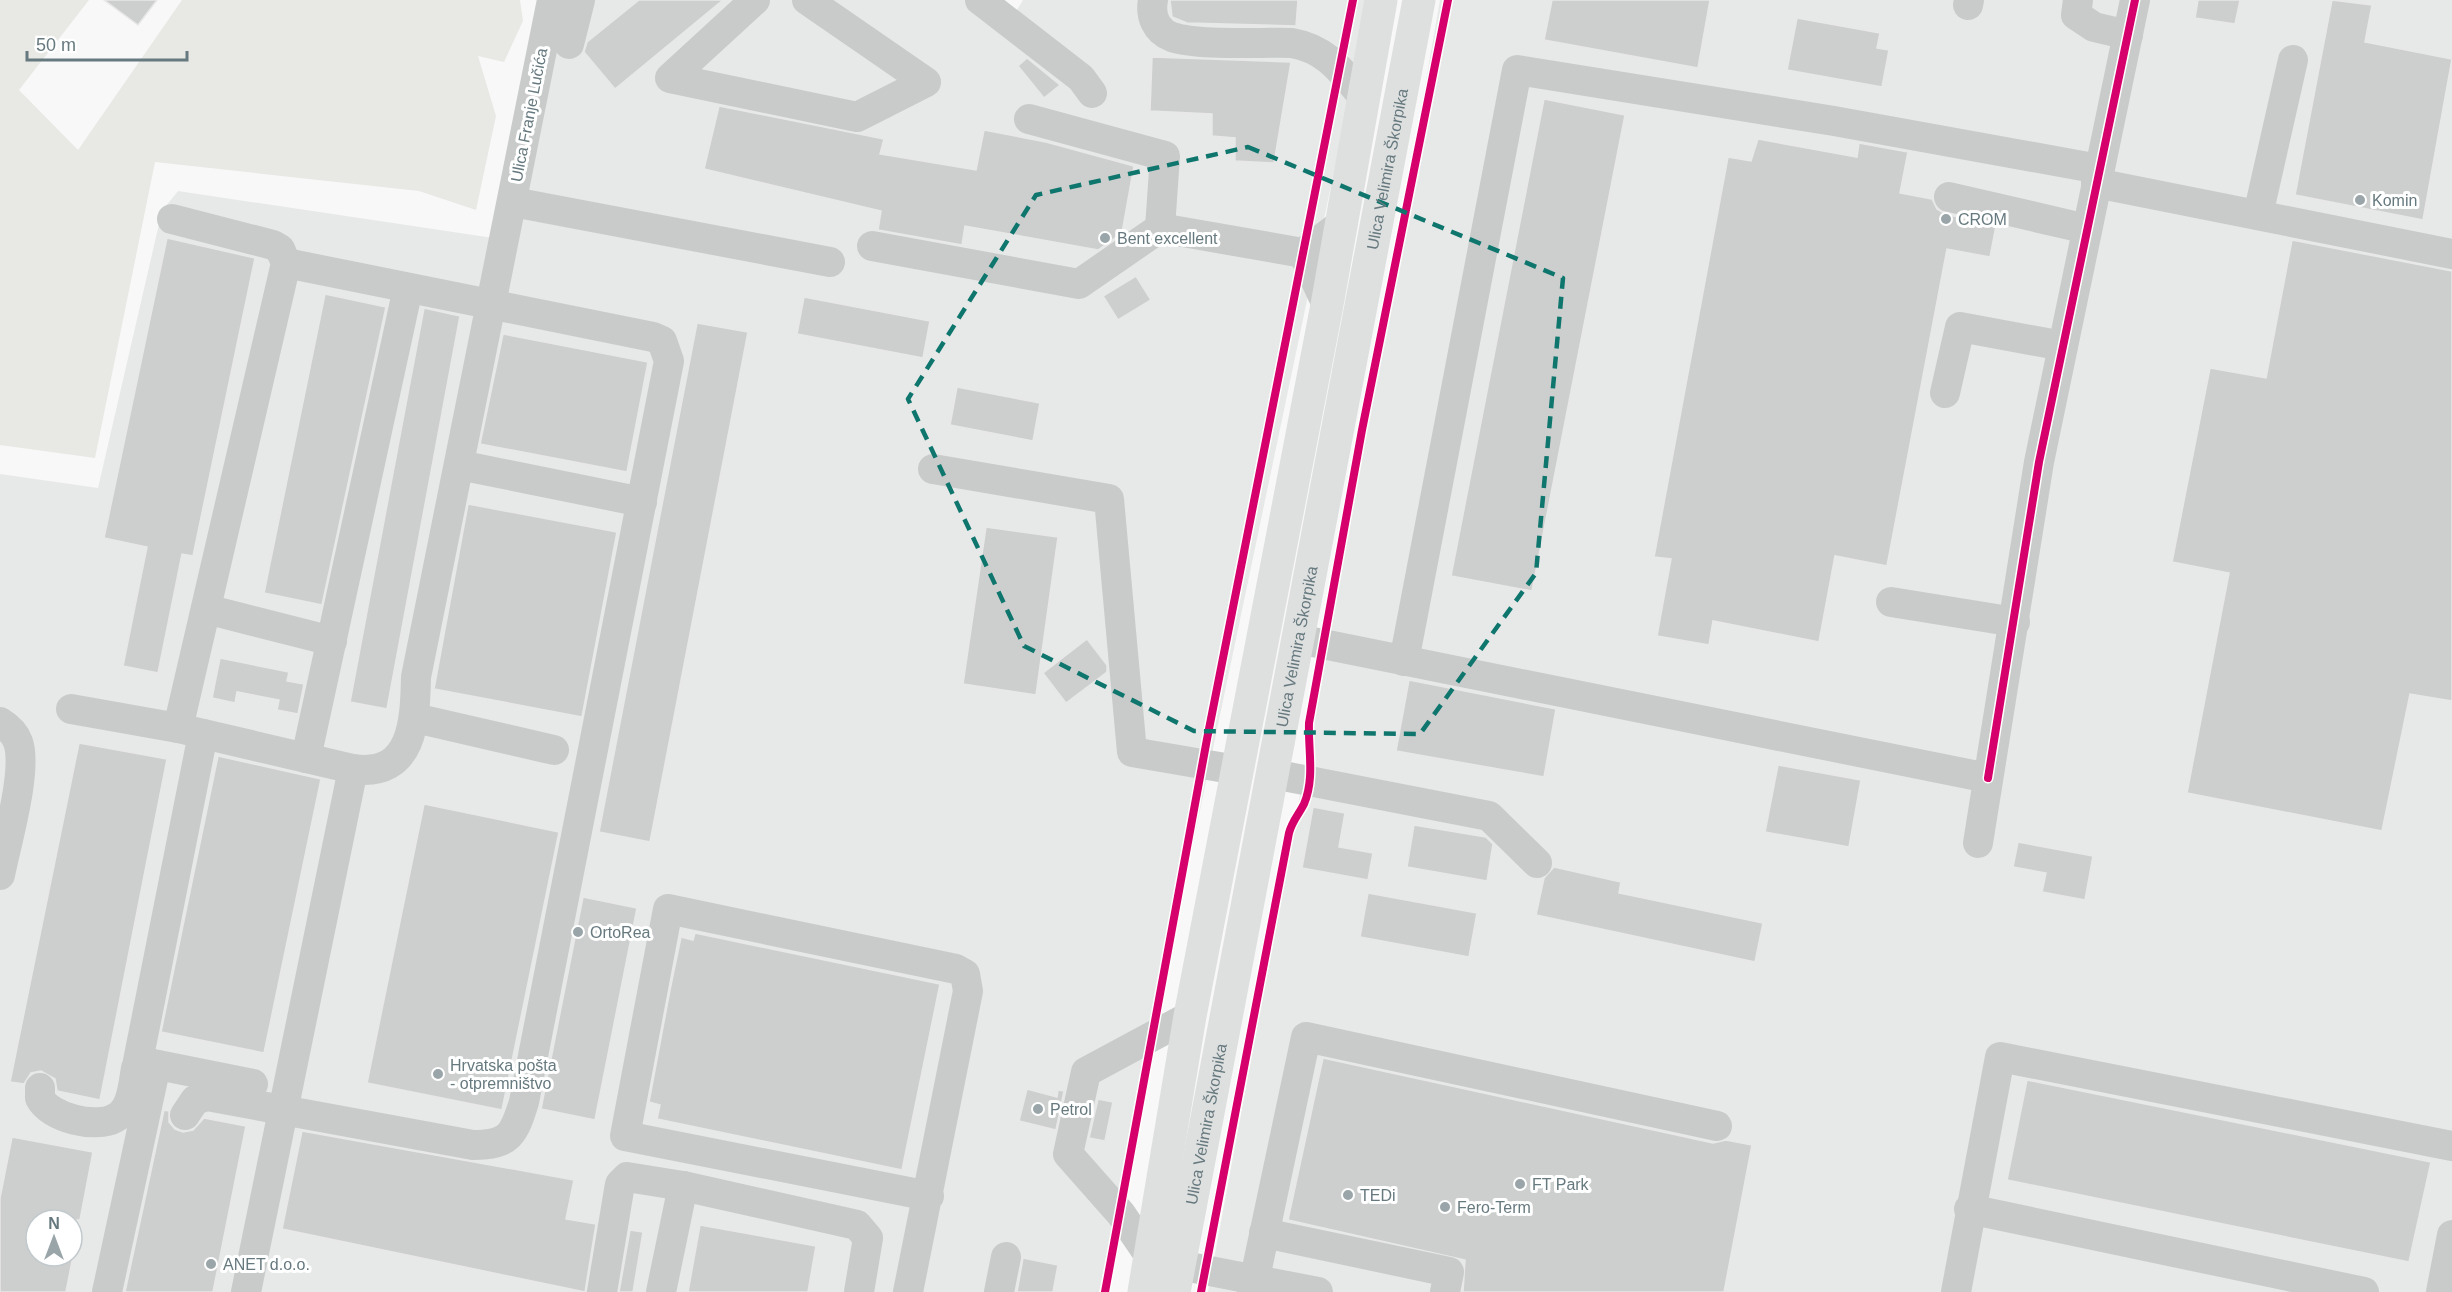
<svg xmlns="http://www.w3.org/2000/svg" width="2452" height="1292" font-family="Arial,sans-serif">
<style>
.built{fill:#e7e8e8;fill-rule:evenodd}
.green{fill:#e8e9e5}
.building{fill:#cdcfcf;stroke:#e8e8e8;stroke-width:1.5}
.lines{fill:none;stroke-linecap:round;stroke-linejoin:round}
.minor{stroke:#c9cbcb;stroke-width:30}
.major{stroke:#dedfdf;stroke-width:33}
.cycleway-casing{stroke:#fff;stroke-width:11}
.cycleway{stroke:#d6006c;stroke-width:8}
.marked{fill:none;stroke:#0f766e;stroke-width:4.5;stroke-dasharray:12 8;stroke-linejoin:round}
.poi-dot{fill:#99a5a9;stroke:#fff;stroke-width:2}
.labels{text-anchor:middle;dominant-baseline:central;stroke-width:6;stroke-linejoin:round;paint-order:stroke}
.street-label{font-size:16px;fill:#66797f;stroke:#fff}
.poi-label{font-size:16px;fill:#66797f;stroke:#fff;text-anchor:start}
</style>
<rect width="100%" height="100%" fill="#f8f8f8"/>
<g class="built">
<path d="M563 0H969L1006 28 1023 0H1370L1099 1292H0V474L98 488 162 211 178 191 513 241ZM36 1220H72V1256H36Z"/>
<path d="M1440 0H2452V1292H1208L1330 632Z"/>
</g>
<path class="green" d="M0 0H89L19 90 78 150 182 0H520L523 21 504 62 478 56 496 116 476 210 419 191 155 162 95 458 0 445Z"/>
<g class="building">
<path d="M104 0H157L138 25Z"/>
<path d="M639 0H723L615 89 584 52 587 42Z"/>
<path d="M1170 0H1298L1296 26 1187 23 1172 17Z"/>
<path d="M1552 0H1710L1698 68 1544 40Z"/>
<path d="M2198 0H2240L2235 24 2195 18Z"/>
<path d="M2332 0 2372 5 2365 42 2452 59 2423 220 2295 195Z"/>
<path d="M1797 18 1880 33 1877 48 1889 50 1882 87 1787 70Z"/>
<path d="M1152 57 1291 62 1274 163 1235 161V138L1212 136V114L1150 111Z"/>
<path d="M1027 58 1060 85 1044 98 1018 66Z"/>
<path d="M1544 99 1625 115 1532 591 1451 576Z"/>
<path d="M719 106 884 139 880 154 976 170 984 130 1046 142 1134 166 1122 233 1098 250 965 226 962 245 878 230 881 211 704 169Z"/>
<path d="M1758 139 1857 157 1859 143 1908 152 1900 193 1932 199 1937 209 1945 214 1996 226 1990 257 1947 249 1887 566 1835 556 1819 642 1713 621 1709 645 1657 636 1671 559 1654 557 1728 157 1751 161Z"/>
<path d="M167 238 255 258 193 556 182 554 158 673 123 666 147 547 104 538Z"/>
<path d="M2292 240 2452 271V701L2410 694 2382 831 2187 793 2229 573 2172 562 2210 368 2266 378Z"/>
<path d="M1136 276 1151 300 1118 320 1103 296Z"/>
<path d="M325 294 386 307 322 605 264 593Z"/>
<path d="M804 297 930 321 923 358 797 334Z"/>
<path d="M424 308 460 316 387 709 350 702Z"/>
<path d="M697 323 748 332 650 842 599 832Z"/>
<path d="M503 334 648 362 627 472 480 444Z"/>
<path d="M957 387 1040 403 1033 441 950 425Z"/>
<path d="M468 504 617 532 582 717 434 689Z"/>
<path d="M986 527 1058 537 1036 695 963 684Z"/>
<path d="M1087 639 1107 665V672L1066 703 1043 673Z"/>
<path d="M220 658 289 672 287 681 304 684 298 714 277 710 279 700 237 692 235 703 212 698Z"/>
<path d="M1409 680 1556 709 1544 777 1396 751Z"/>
<path d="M79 743 167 759 100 1100 57 1091 55 1079 41 1071 31 1073 24 1084 10 1082Z"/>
<path d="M218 756 321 779 264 1053 161 1032Z"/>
<path d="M1778 765 1861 780 1849 847 1765 832Z"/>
<path d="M424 804 559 832 502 1110 367 1083Z"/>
<path d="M1313 807 1345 813 1339 847 1373 853 1368 880 1302 868Z"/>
<path d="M1414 825 1486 837 1493 844 1487 881 1407 867Z"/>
<path d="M2018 842 2093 856 2085 900 2042 892 2046 873 2013 867Z"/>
<path d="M1554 867 1621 882 1619 893 1763 923 1755 962 1536 915 1544 878Z"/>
<path d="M1368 893 1477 913 1469 957 1360 937Z"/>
<path d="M583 897 637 908 595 1120 541 1109Z"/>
<path d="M695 933 940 984 902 1170 657 1119 660 1105 649 1102 670 990 681 937 693 940Z"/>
<path d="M1323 1058 1713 1143 1726 1140 1752 1145 1724 1292H1463L1465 1260 1288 1220Z"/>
<path d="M2027 1080 2431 1162 2409 1262 2007 1180Z"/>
<path d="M1027 1089 1057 1097 1058 1090 1064 1091 1056 1130 1019 1121Z"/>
<path d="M1098 1099 1113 1102 1105 1141 1089 1138Z"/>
<path d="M164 1110 169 1111V1122L175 1129 183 1132 193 1130 204 1118 246 1126 213 1292H125Z"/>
<path d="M302 1131 574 1180 566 1219 596 1224 585 1292 282 1229Z"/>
<path d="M12 1137 93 1152 80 1220H36V1256H73L66 1292H0V1198Z"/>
<path d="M700 1225 816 1246 808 1292H688Z"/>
<path d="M630 1230 643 1232 633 1292H619Z"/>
<path d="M1023 1258 1058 1265 1053 1292H1017Z"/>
</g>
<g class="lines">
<g class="minor">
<path d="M755 0 670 78 857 117 926 82 807 0"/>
<path d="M980 0 1081 78 1092 93"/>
<path d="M1153 0C1150 16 1156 31 1172 37 1198 46 1262 42 1292 43 1327 49 1342 72 1364 98"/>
<path d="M2078 0 2076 15 2094 27 2128 35"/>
<path d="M1968 5 1969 0"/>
<path d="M569 44 580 0"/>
<path d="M1029 119 1165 156 1160 228"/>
<path d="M2096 183 2452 254"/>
<path d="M1949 197 2087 229"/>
<path d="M513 202 830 262"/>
<path d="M2258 215 2293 60"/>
<path d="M172 219 273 245 280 249 286 263 178 728 353 769C414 778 415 719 416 677L552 0"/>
<path d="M872 246 1079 284 1160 228 1303 253"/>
<path d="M1327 305 1303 253 1340 225"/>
<path d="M1945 393 1960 327 2063 346"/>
<path d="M459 465 642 502"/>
<path d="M933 469 1109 499 1132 752 1237 770"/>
<path d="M1891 602 2015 622"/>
<path d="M206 609 332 641"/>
<path d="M1298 639 1988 778"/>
<path d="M1404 661 1517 70 1834 121 2099 169"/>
<path d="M71 709 178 728"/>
<path d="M415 718 554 750"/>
<path d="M0 722C8 727 15 733 18 742 28 770 6 844 0 875"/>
<path d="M203 734 138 1061 253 1084"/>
<path d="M306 758 408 288"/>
<path d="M1273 774 1489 816 1537 863"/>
<path d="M1978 843 2039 462 2135 0"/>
<path d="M40 1088V1098C50 1118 96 1129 115 1118 132 1110 133 1085 136 1068"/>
<path d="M185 1115 195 1100 207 1096 473 1145C510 1145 514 1134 524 1102L669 361 662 341 653 337 286 263"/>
<path d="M1969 1209 2364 1292"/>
<path d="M1264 1233 1449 1272 1445 1292"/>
<path d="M1151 1258 1121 1214 1068 1154 1086 1072 1190 1016"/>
<path d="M1179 1265 1318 1292"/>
<path d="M107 1292 156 1065"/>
<path d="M246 1292 353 769"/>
<path d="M602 1292 620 1184 627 1177 683 1186 857 1225 868 1238 859 1292"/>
<path d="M661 1292 683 1186"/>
<path d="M908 1292 968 991 965 974 956 969 668 909 625 1136 929 1196"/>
<path d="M999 1292 1006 1257"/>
<path d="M1252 1292 1306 1037 1717 1126"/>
<path d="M1956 1292 2000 1057 2452 1146"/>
<path d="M2441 1292 2452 1235"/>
</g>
<g class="major">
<path d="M1144 1292 1190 1016 1327 305 1381 0"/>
<path id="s1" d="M1174 1292 1419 0"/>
</g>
<g class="cycleway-casing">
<g id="cycleway">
<path d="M1988 778 2039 462 2135 0"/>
<path d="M1105 1292 1207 739 1353 0"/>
<path d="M1201 1292 1289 833C1292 821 1299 814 1304 804 1315 778 1308 750 1309 723L1362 430 1448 0"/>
</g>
</g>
<use href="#cycleway" class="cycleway"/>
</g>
<path class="marked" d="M1248 147 1563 278 1536 573 1420 734 1194 731 1024 646 908 399 1036 195Z"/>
<g class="poi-dot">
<circle cx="2360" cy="200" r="6"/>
<circle cx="1946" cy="219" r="6"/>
<circle cx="1105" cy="238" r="6"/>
<circle cx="578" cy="932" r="6"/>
<circle cx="438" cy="1074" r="6"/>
<circle cx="1038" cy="1109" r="6"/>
<circle cx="1520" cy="1184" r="6"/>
<circle cx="1348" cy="1195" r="6"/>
<circle cx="1445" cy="1207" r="6"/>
<circle cx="211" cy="1264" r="6"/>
</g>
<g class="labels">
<g class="street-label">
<text transform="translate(529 115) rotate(-79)">Ulica Franje Lučića</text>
<text stroke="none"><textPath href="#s1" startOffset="1143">Ulica Velimira Škorpika</textPath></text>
<text stroke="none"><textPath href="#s1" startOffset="657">Ulica Velimira Škorpika</textPath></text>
<text stroke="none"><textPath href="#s1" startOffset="171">Ulica Velimira Škorpika</textPath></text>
</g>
<g class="poi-label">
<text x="2372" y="200">Komin</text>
<text x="1958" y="219">CROM</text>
<text x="1117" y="238">Bent excellent</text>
<text x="590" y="932">OrtoRea</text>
<text x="450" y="1065">Hrvatska pošta<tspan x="450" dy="18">- otpremništvo</tspan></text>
<text x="1050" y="1109">Petrol</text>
<text x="1532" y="1184">FT Park</text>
<text x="1360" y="1195">TEDi</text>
<text x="1457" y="1207">Fero-Term</text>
<text x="223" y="1264">ANET d.o.o.</text>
</g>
</g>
<g transform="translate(54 1238)"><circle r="28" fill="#ffffff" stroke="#c2c9cc" stroke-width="1.5"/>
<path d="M0-4.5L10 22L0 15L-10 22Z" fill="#99a5a9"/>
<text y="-9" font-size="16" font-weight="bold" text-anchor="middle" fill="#66797f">N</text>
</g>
<path d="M27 51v9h160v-9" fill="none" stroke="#66797f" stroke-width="3"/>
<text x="36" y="51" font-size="18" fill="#66797f" stroke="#ffffff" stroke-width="4.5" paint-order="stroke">50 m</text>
</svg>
